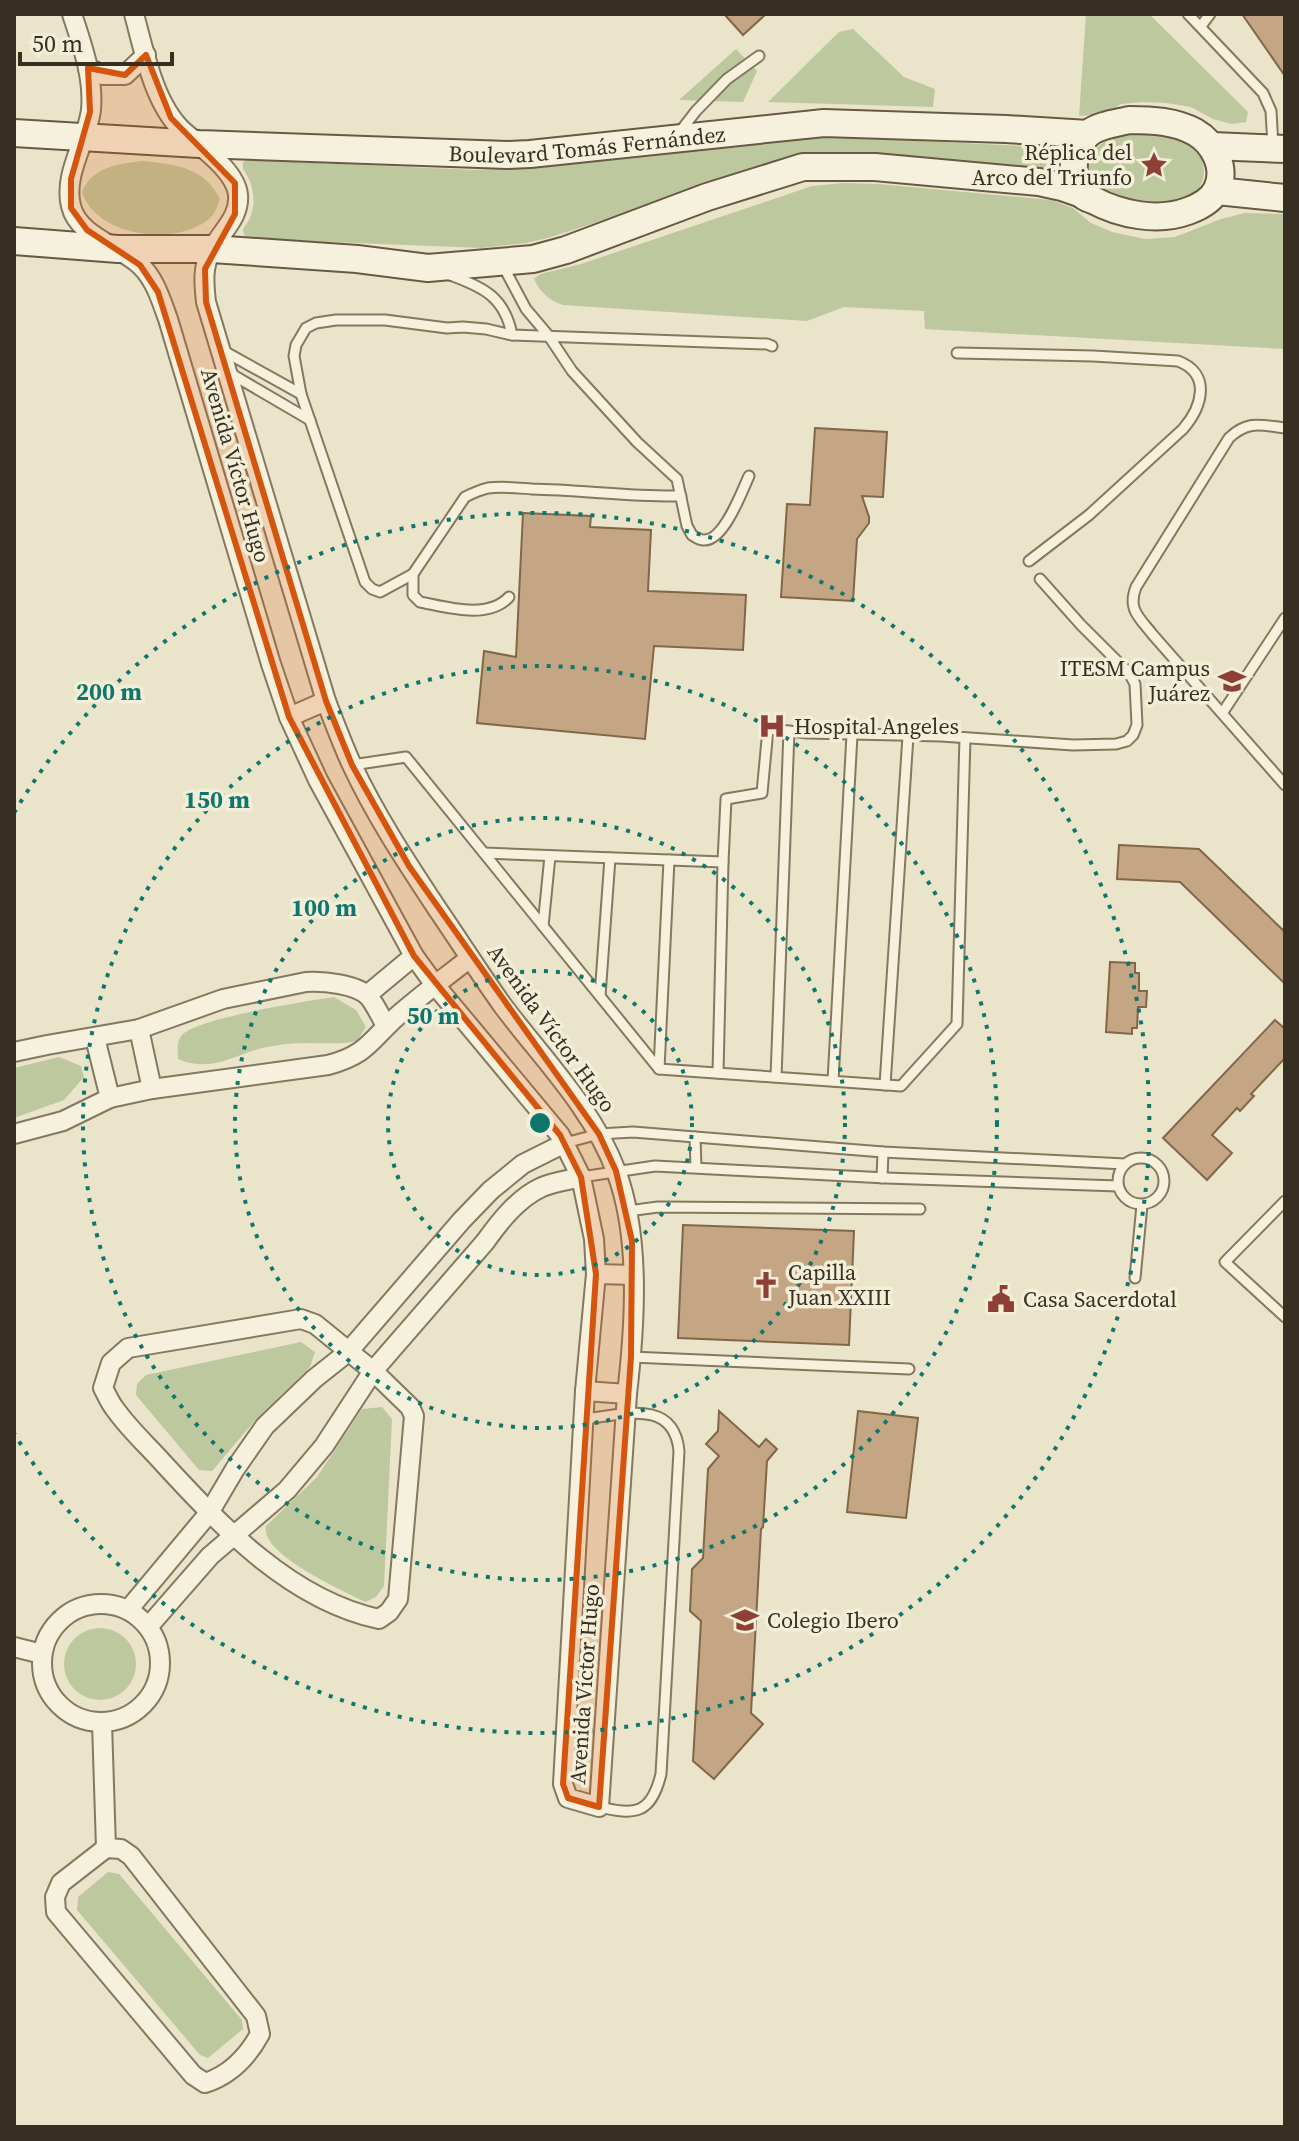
<svg xmlns="http://www.w3.org/2000/svg" width="1299" height="2141" font-family="'Source Serif 4',serif">
<style>
.green{fill:#bec89e}
.building{fill:#c4a684;stroke:#826648;stroke-width:2}
.lines{fill:none;stroke-linecap:round;stroke-linejoin:round}
.service-casing{stroke:#857860;stroke-width:13}
.minor-casing{stroke:#857860;stroke-width:22}
.secondary-casing{stroke:#675943;stroke-width:30}
.service{stroke:#f6f1dc;stroke-width:9}
.minor{stroke:#f6f1dc;stroke-width:18}
.secondary{stroke:#f6f1dc;stroke-width:26}
.marked{fill:#d6550e;fill-opacity:0.2;stroke:#d6550e;stroke-width:6;stroke-linejoin:round}
.ring{fill:none;stroke:#0f766e;stroke-width:4;stroke-dasharray:4 8}
.labels{text-anchor:middle;dominant-baseline:central;stroke-width:7;stroke-linejoin:round;paint-order:stroke}
.street-label{font-size:22px;fill:#372f22;stroke:#f2eed8}
.poi-label{font-size:22px;fill:#372f22;stroke:#f2eed8;text-anchor:start}
.centre{fill:#0f766e;stroke:#f2eed8;stroke-width:4}
.ring-label{font-size:24px;text-anchor:middle;font-weight:bold;fill:#0f766e;stroke:#f2eed8;stroke-width:7;stroke-linejoin:round;paint-order:stroke}
</style>
<rect width="100%" height="100%" fill="#eae4ca"/>
<g class="green">
<path d="M1086 14H1149L1248 112 1246 122 1231 124 1213 119 1191 107 1166 103 1143 102 1121 104 1105 114 1079 116Z"/>
<path d="M853 29 904 77 935 89 933 107 768 102 839 32Z"/>
<path d="M736 49 757 71 743 102 679 100Z"/>
<path d="M1137 133H1161L1194 143C1246 227 1077 216 1088 163 1093 140 1117 137 1137 133Z"/>
<path d="M820 136 1065 148 1059 168 832 156 795 158 548 238 526 243 482 248 251 239 244 235 243 229C258 211 256 187 243 169V162L247 160 476 170 546 167Z"/>
<path d="M142 161C175 164 204 167 220 199 218 204 216 211 212 216 181 248 96 238 82 192 92 167 118 164 142 161Z"/>
<path d="M843 183 879 184 1051 200 1073 208 1091 223 1112 232 1145 239 1175 237 1221 219 1245 213 1285 214V349L925 329 924 311 844 307 807 321 563 305C550 301 540 292 534 279L540 274 581 264 812 186Z"/>
<path d="M334 997 356 1010 366 1027 357 1041C333 1046 310 1041 287 1044 279 1045 270 1046 262 1048 232 1056 210 1073 178 1059 178 1051 176 1042 182 1035 198 1018 307 1001 334 997Z"/>
<path d="M59 1057 81 1066 84 1077 64 1100 14 1118V1068Z"/>
<path d="M301 1342 315 1352 310 1367 257 1418 212 1471 199 1470 136 1395 137 1384 146 1375Z"/>
<path d="M382 1407 392 1419 384 1586 376 1597 365 1602C344 1591 259 1554 266 1526L317 1477 362 1409Z"/>
<circle cx="100" cy="1664" r="36"/>
<path d="M108 1872 119 1874 242 2020 243 2029 208 2058 200 2055 77 1910 78 1897Z"/>
</g>
<g class="building">
<path d="M724 14H766L743 35Z"/>
<path d="M1242 14H1285V76Z"/>
<path d="M815 428 887 432 883 497 862 496 869 517V523L857 539 853 601 781 597 787 504 810 505Z"/>
<path d="M523 513 591 516 590 527 651 530 648 591 746 595 743 650 654 646 645 739 477 723 484 651 516 657Z"/>
<path d="M1119 845 1199 849 1285 932V984L1180 882 1117 879Z"/>
<path d="M1110 962 1135 963V973H1139V991H1147L1146 1007H1138L1137 1028H1132V1034L1106 1032Z"/>
<path d="M1275 1020 1285 1029V1058L1251 1094 1254 1096 1240 1111 1237 1108 1212 1135 1232 1153 1207 1180 1163 1138Z"/>
<path d="M683 1225 854 1231 849 1345 678 1338Z"/>
<path d="M719 1411 759 1447 766 1439 777 1449 767 1461 763 1527 761 1529 751 1713 763 1724 714 1779 693 1761 701 1621 690 1611 692 1569 703 1558 708 1469 719 1456 706 1444 718 1431Z"/>
<path d="M858 1411 918 1418 906 1518 847 1512Z"/>
</g>
<g class="lines">
<g class="service-casing">
<g id="service">
<path d="M1188 14 1263 93 1271 111 1273 147"/>
<path d="M1201 26 1210 14"/>
<path d="M679 133 696 111 727 79 759 56"/>
<path d="M502 264 526 309 548 335 572 371 637 442 677 479 687 526 692 535C695 537 699 540 704 540 724 541 742 491 749 476"/>
<path d="M450 275C483 287 505 297 512 335"/>
<path d="M220 349 301 394"/>
<path d="M957 353 1093 356 1178 361C1212 374 1202 407 1183 429L1089 515 1029 561"/>
<path d="M228 372 310 420"/>
<path d="M1285 428C1261 425 1248 420 1229 438L1136 587C1127 610 1140 618 1153 635L1285 785"/>
<path d="M681 496C631 497 582 490 532 489 518 488 502 486 488 488 480 490 473 493 465 497L413 574 380 592 372 589 365 582 301 394 294 356 296 345 306 328 316 323 336 320H385L447 328 463 327 486 329 512 335 767 344 772 346"/>
<path d="M413 574V595L420 602C446 607 488 620 509 597"/>
<path d="M1223 712 1285 618"/>
<path d="M352 765 406 757 659 1069 901 1086 957 1024 965 738"/>
<path d="M484 853 723 862 726 799 762 793 768 729 808 733 941 736 1073 745 1116 744 1127 741 1133 735 1137 725 1135 684 1129 673 1081 625 1040 579"/>
<path d="M543 926 550 856"/>
<path d="M600 996 610 858"/>
<path d="M659 1069 669 860"/>
<path d="M718 1073 723 862"/>
<path d="M776 1077 789 731"/>
<path d="M833 1081 852 735"/>
<path d="M885 1085 908 736"/>
<path d="M695 1137 696 1167"/>
<path d="M565 1143 599 1134 633 1132 883 1152 1125 1164"/>
<circle cx="1141" cy="1181" r="23"/>
<path d="M581 1177 655 1166 886 1178 1118 1186"/>
<path d="M882 1178 883 1152"/>
<path d="M1285 1201 1225 1262 1285 1317"/>
<path d="M628 1211 658 1207 920 1209"/>
<path d="M1135 1278 1142 1205"/>
<path d="M631 1357 909 1369"/>
<path d="M584 1419C622 1415 674 1398 679 1451L661 1774C651 1815 635 1815 599 1807"/>
</g>
</g>
<g class="minor-casing">
<g id="minor">
<path d="M72 14C82 45 94 77 91 110 87 141 63 174 71 206 78 236 119 246 140 265 155 279 161 300 168 319L271 664 289 717 318 780 414 956 435 985 560 1135 581 1177 594 1239 596 1274 585 1391 563 1784 568 1798 599 1807 627 1394C635 1325 641 1237 616 1171 593 1109 542 1058 503 1006 480 974 460 942 438 910 407 863 375 815 351 763 342 743 334 722 326 701L206 302C204 284 202 266 212 249 222 231 240 217 238 195 236 171 201 147 183 131 154 104 144 51 134 14"/>
<path d="M88 68 103 75H125L146 55"/>
<path d="M289 717 326 701"/>
<path d="M367 995 414 956"/>
<path d="M139 1029 152 1089"/>
<path d="M95 1038 110 1098"/>
<path d="M14 1052 47 1045 139 1029 223 999 306 982C323 981 357 984 369 997 376 1006 381 1017 386 1026"/>
<path d="M14 1134 63 1121 110 1098 152 1089 328 1065C370 1054 371 1038 402 1012 424 993 447 976 470 958"/>
<path d="M596 1274 633 1275"/>
<path d="M301 1319 315 1324 373 1371 410 1407 414 1416 398 1599 389 1612 379 1619C291 1600 223 1528 164 1464 148 1446 129 1429 115 1409 110 1403 107 1395 103 1388L111 1363 128 1348Z"/>
<path d="M585 1391 627 1394"/>
<circle cx="101" cy="1663" r="59"/>
<path d="M128 1610 209 1513 235 1469 265 1426 314 1379 348 1352 462 1220 491 1190 523 1164 565 1143"/>
<path d="M148 1627 210 1556 287 1490 324 1446 373 1371 485 1242C500 1221 518 1198 542 1187 554 1182 569 1180 581 1177"/>
<path d="M14 1647 42 1654"/>
<path d="M102 1723 106 1848"/>
<path d="M106 1848 121 1849 131 1856 256 2016 260 2034C248 2056 230 2075 205 2083L193 2075 56 1912 55 1897 61 1883Z"/>
</g>
</g>
<g class="secondary-casing">
<g id="secondary">
<path d="M1129 120C1152 120 1175 121 1195 132 1214 143 1227 168 1217 189 1212 200 1199 207 1188 211 1158 222 1121 215 1093 200 1090 199 1085 198 1083 195 1067 180 1073 145 1089 133 1099 125 1117 123 1129 120Z"/>
<path id="s1" d="M14 133 199 144 507 155 530 154 824 123 1006 129 1088 134"/>
<path d="M1212 146 1285 149"/>
<path d="M1217 191 1285 198"/>
<path d="M14 241 118 249H212L357 259 428 268 533 259 566 250 707 197 803 167H875L1039 182 1062 187 1082 194"/>
</g>
</g>
<use href="#service" class="service"/>
<use href="#minor" class="minor"/>
<use href="#secondary" class="secondary"/>
</g>
<path class="marked" d="M146 55 171 118 235 183V214L205 269 206 302 326 701 352 765 409 866 599 1134 616 1171 632 1241 631 1357 599 1807 568 1798 563 1784 596 1274 581 1177 560 1135 414 956 289 717 158 292 140 265 87 230 71 208V179L90 112 88 68 125 75Z"/>
<g class="ring">
<circle cx="540" cy="1123" r="152"/>
<circle cx="540" cy="1123" r="305"/>
<circle cx="540" cy="1123" r="457"/>
<path d="M14 813A610 610 0 1 1 14 1433"/>
</g>
<defs>
<g id="sight-bare" transform="scale(2.16)"><path d="M0-6L1.8-2.2L6-1.7L2.9 1.2L3.7 5.4L0 3.3L-3.7 5.4L-2.9 1.2L-6-1.7L-1.8-2.2Z" fill="#8e4036" stroke="#f2eed8" stroke-width="2.5" paint-order="stroke"/></g>
<g id="university-bare" transform="scale(2.16)"><path d="M0-5L7-2L0 1L-7-2ZM-4 1L0 2.5L4 1V4Q0 6-4 4Z" fill="#8e4036" stroke="#f2eed8" stroke-width="2.5" paint-order="stroke"/></g>
<g id="hospital-bare" transform="scale(2.16)"><path d="M-5-5h3v3.5h4V-5h3V5h-3V1.5h-4V5h-3Z" fill="#8e4036" stroke="#f2eed8" stroke-width="2.5" paint-order="stroke"/></g>
<g id="church-bare" transform="scale(2.16)"><path d="M-1.2-6h2.4v3.5h3.3v2.4h-3.3V6h-2.4V-.1h-3.3v-2.4h3.3Z" fill="#8e4036" stroke="#f2eed8" stroke-width="2.5" paint-order="stroke"/></g>
<g id="civic-bare" transform="scale(2.16)"><path d="M-.6-6.5H3V-4.5H.6V-3L4-1V1h2V6H-6V1h2V-1L-.6-3ZM-1.2 2.5V6h2.4V2.5Z" fill="#8e4036" stroke="#f2eed8" stroke-width="2.5" paint-order="stroke"/></g>
<g id="school-bare" transform="scale(2.16)"><path d="M0-5L7-2L0 1L-7-2ZM-4 1L0 2.5L4 1V4Q0 6-4 4Z" fill="#8e4036" stroke="#f2eed8" stroke-width="2.5" paint-order="stroke"/></g>
</defs>
<g fill-rule="evenodd">
<use href="#sight-bare" x="1154" y="165"/>
<use href="#university-bare" x="1232" y="681"/>
<use href="#hospital-bare" x="772" y="726"/>
<use href="#church-bare" x="766" y="1285"/>
<use href="#civic-bare" x="1001" y="1299"/>
<use href="#school-bare" x="745" y="1620"/>
</g>
<g class="labels">
<g class="street-label">
<text stroke="none"><textPath href="#s1" startOffset="574">Boulevard Tomás Fernández</textPath></text>
<text transform="translate(236 465) rotate(74)">Avenida Víctor Hugo</text>
<text transform="translate(552 1028) rotate(54)">Avenida Víctor Hugo</text>
<text transform="translate(584 1684) rotate(-86)">Avenida Víctor Hugo</text>
</g>
<g class="poi-label">
<text x="1132" y="152" text-anchor="end">Réplica del<tspan x="1132" dy="25">Arco del Triunfo</tspan></text>
<text x="1210" y="668" text-anchor="end">ITESM Campus<tspan x="1210" dy="25">Juárez</tspan></text>
<text x="794" y="726">Hospital Angeles</text>
<text x="788" y="1272">Capilla<tspan x="788" dy="25">Juan XXIII</tspan></text>
<text x="1023" y="1299">Casa Sacerdotal</text>
<text x="767" y="1620">Colegio Ibero</text>
</g>
</g>
<circle cx="540" cy="1123" r="12" class="centre"/>
<g class="ring-label">
<text x="109" y="700">200 m</text>
<text x="217" y="808">150 m</text>
<text x="324" y="916">100 m</text>
<text x="433" y="1024">50 m</text>
</g>
<rect width="1299" height="2141" fill="none" stroke="#372f22" stroke-width="32"/>
<path d="M20 52v12h152v-12" fill="none" stroke="#372f22" stroke-width="4"/>
<text x="32" y="52" font-size="24" fill="#372f22" stroke="#f2eed8" stroke-width="6" paint-order="stroke">50 m</text>
</svg>
